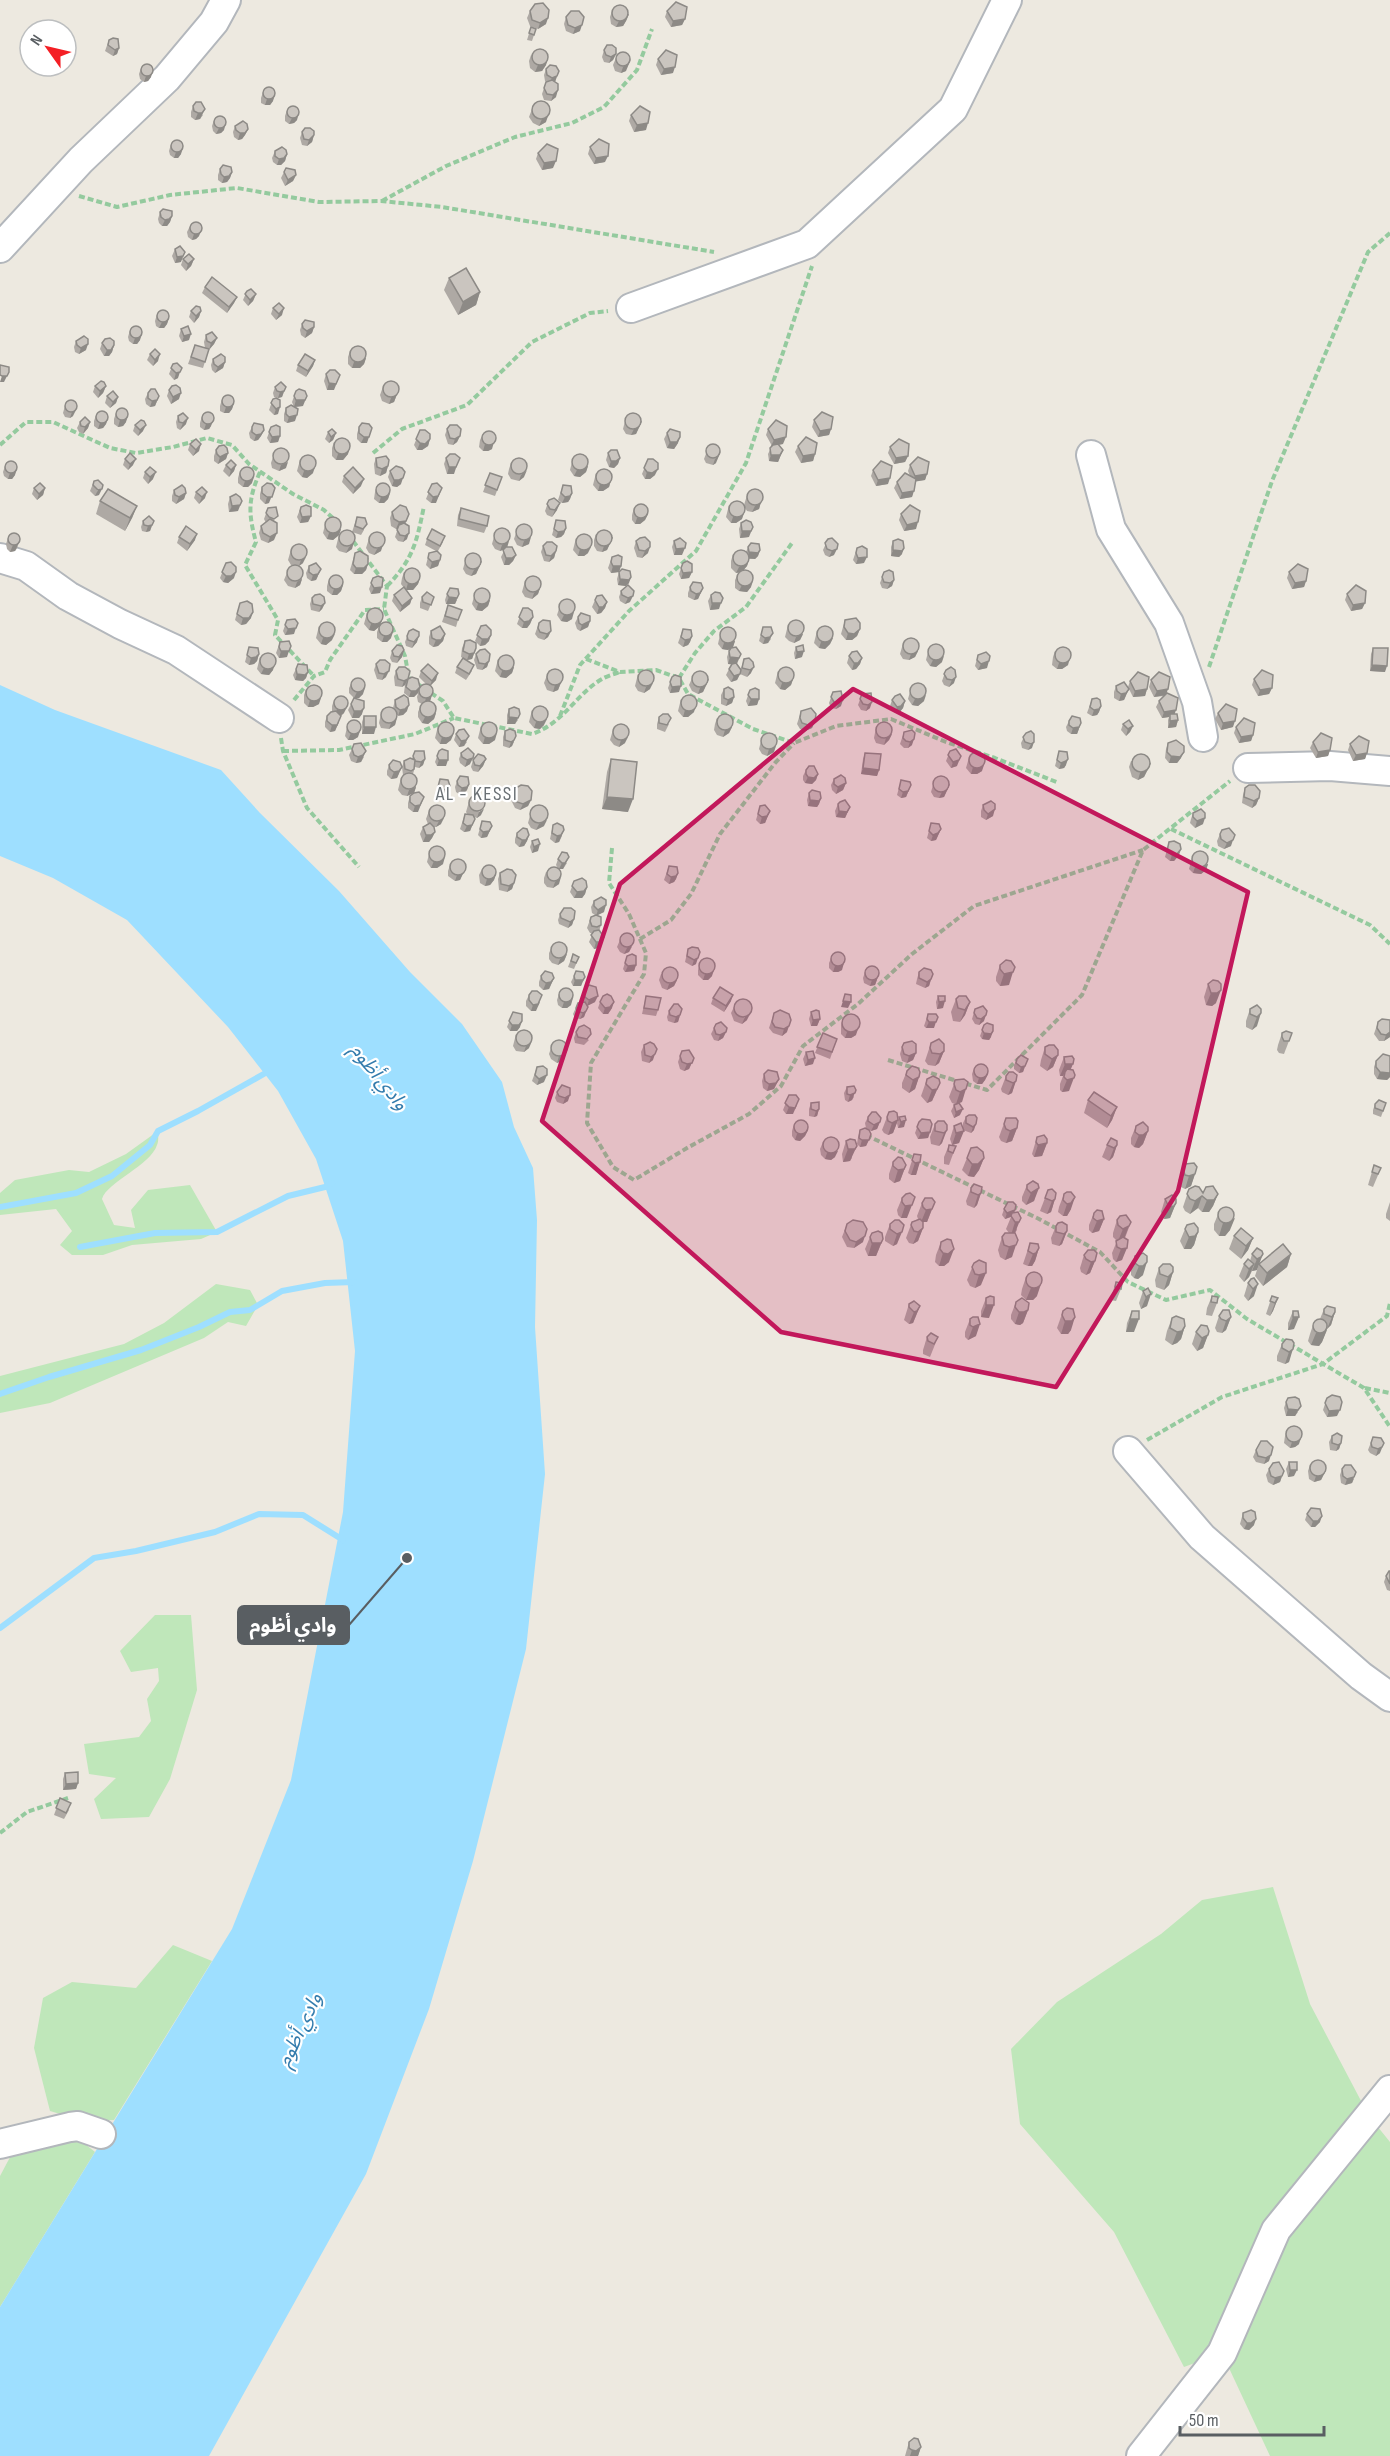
<svg xmlns="http://www.w3.org/2000/svg" width="1390" height="2456" font-family="'Sofia Sans Condensed','Noto Sans Arabic',sans-serif">
<style>
.green{fill:#bfe7ba}
.water{fill:#9edfff}
.lines{fill:none;stroke-linecap:round;stroke-linejoin:round}
.stream{stroke:#9edfff;stroke-width:6}
.minor-casing{stroke:#b3b7bc;stroke-width:32}
.path{stroke:#94ca9e;stroke-width:4;stroke-dasharray:6 3;stroke-linecap:butt}
.minor{stroke:#fff;stroke-width:28}
.wall{fill:#aea9a4}
.shaded-wall{fill:#8d8a86}
.building{fill:#cac5bf;stroke:#8d8a86;stroke-width:1.5}
.marked{fill:#c2185b;fill-opacity:0.2;stroke:#c2185b;stroke-width:4.5;stroke-linejoin:round}
.labels{text-anchor:middle;dominant-baseline:central;stroke-width:4.5;stroke-linejoin:round;paint-order:stroke}
.neighbourhood-label{font-size:20px;letter-spacing:1.5px;fill:#6a7074;stroke:#fff}
.water-label{font-size:20px;font-style:italic;fill:#337cad;stroke:#fff}
.leader{fill:none;stroke:#595e62;stroke-width:2}
.callout-dot{fill:#595e62;stroke:#fff;stroke-width:2}
.callout{fill:#595e62;stroke:#595e62;stroke-width:2}
.callout-label{font-size:20px;text-anchor:middle;font-weight:bold;fill:#fff}
</style>
<rect width="100%" height="100%" fill="#ede9e0"/>
<g class="green">
<path d="M158 1131C158 1135 159 1141 157 1145 151 1165 107 1182 102 1199L114 1225 135 1228 131 1210 148 1190 190 1185 217 1232 201 1239 132 1245 103 1255H72L60 1245 72 1231 56 1209 0 1215V1193L15 1180 69 1170 89 1172 126 1154Z"/>
<path d="M216 1284 250 1290 258 1305 246 1326 228 1322 204 1338 50 1403 0 1413V1376L124 1344 164 1323Z"/>
<path d="M155 1615H191L197 1690 170 1779 149 1817 101 1819 94 1799 116 1778 89 1774 84 1744 139 1737 151 1721 147 1699 159 1681 158 1668 131 1672 120 1651Z"/>
<path d="M1273 1887 1310 2004 1369 2116 1390 2142V2456H1270L1222 2353 1184 2367 1114 2232 1020 2124 1011 2049 1057 2002 1161 1934 1202 1900Z"/>
<path d="M173 1945 212 1961 114 2120 84 2121 50 2111 34 2048 43 1998 72 1982 136 1988Z"/>
<path d="M70 2132 95 2152 0 2307V2176L16 2146Z"/>
</g>
<path class="water" d="M0 685 55 710 221 770 260 813 339 891 410 972 462 1024 502 1082 514 1127 533 1168 537 1220 535 1327 545 1474 526 1649 473 1861 429 2009 366 2174 209 2456H0V2307L232 1929 291 1780 343 1512 355 1351 343 1241 316 1159 278 1091 228 1027 127 920 53 878 0 856Z"/>
<g class="lines">
<g class="stream">
<path d="M0 1207 76 1193 112 1176 150 1145 158 1131 198 1111 269 1071"/>
<path d="M80 1247 155 1233 217 1232 288 1196 325 1187 332 1183"/>
<path d="M0 1394 49 1377 141 1350 199 1327 230 1312 250 1310 282 1291 325 1283 354 1282"/>
<path d="M0 1628 94 1558 136 1551 215 1532 259 1514 303 1515 343 1540"/>
</g>
<g class="minor-casing">
<g id="minor">
<path d="M0 248 81 160 167 78 214 22 226 0"/>
<path d="M631 308 807 244 953 109 1007 0"/>
<path d="M1091 455 1111 529 1169 623 1197 702 1203 737"/>
<path d="M0 558 26 566 68 596 120 624 176 650 279 718"/>
<path d="M1248 768 1330 766 1390 771"/>
<path d="M1128 1451 1202 1537 1361 1676 1390 1697"/>
<path d="M0 2144 70 2127 78 2126 101 2134"/>
<path d="M1141 2456 1222 2353 1276 2230 1390 2090"/>
</g>
</g>
<g class="path">
<path d="M79 196 117 207 170 195 237 188 319 202 381 201 442 207 714 252"/>
<path d="M382 201 446 166 515 137 572 123 604 107 637 70 652 29"/>
<path d="M0 445 26 422H53L110 448 136 453 173 447 207 438 232 445 249 464 293 494 324 510 334 519"/>
<path d="M373 453 402 429 467 405 532 342 590 313 608 311"/>
<path d="M260 472C248 499 248 513 256 542L245 565 278 620 275 635 314 676"/>
<path d="M353 541 387 586 384 609 405 656 409 678 425 689"/>
<path d="M387 586C413 560 417 541 424 506"/>
<path d="M586 659 620 672 656 670 679 678 688 694 753 729 794 743 836 726 891 719 946 742 995 758 1059 783"/>
<path d="M1209 667 1272 481 1368 252 1390 233"/>
<path d="M679 678 695 653 714 631 746 607 792 543"/>
<path d="M431 693 443 701 454 718 532 734C564 723 576 694 602 679 607 676 614 674 620 672"/>
<path d="M294 700 314 676 325 672 330 660 365 610 384 609"/>
<path d="M560 716 580 665 629 611 696 551 746 463 812 266"/>
<path d="M281 738 283 751 307 808 359 867"/>
<path d="M283 751 339 750 415 734 454 718"/>
<path d="M1171 829 1370 925 1390 944"/>
<path d="M612 848 609 883 629 914 646 953 644 974 591 1063 587 1123 613 1167 634 1180 687 1148 749 1114 781 1086 803 1046 858 1004 912 954 974 906 1143 850"/>
<path d="M640 939 671 920 691 894 720 834 775 763 794 743"/>
<path d="M888 1060 987 1090 1082 995 1143 850 1230 781"/>
<path d="M866 1135 1039 1219 1100 1252 1128 1282 1166 1300 1210 1290 1247 1319 1364 1388 1390 1427"/>
<path d="M1365 1388 1390 1393"/>
<path d="M1147 1440 1222 1397 1323 1364 1387 1316 1390 1303"/>
<path d="M0 1833 27 1812 68 1798"/>
</g>
<use href="#minor" class="minor"/>
</g>
<g class="wall">
<path d="M530 11 546 24 538 29 530 26 527 18Z"/>
<path d="M612 11 629 14 626 21 623 26 616 27 611 24 610 17Z"/>
<path d="M667 11 685 19 682 25 671 27 665 17Z"/>
<path d="M566 17 580 31 573 34 566 31 564 24Z"/>
<path d="M531 27 536 29 532 41 527 40Z"/>
<path d="M109 40 119 48 117 54 113 56 105 51Z"/>
<path d="M604 50 616 54 613 60 609 63 604 62 602 57Z"/>
<path d="M618 53 626 71 621 73 615 71 613 65Z"/>
<path d="M531 55 546 65 542 71 535 72 530 68 529 61Z"/>
<path d="M658 59 673 73 661 75 656 65Z"/>
<path d="M141 68 151 77 148 81 144 82 140 79 139 74Z"/>
<path d="M546 69 559 71 555 82 556 97 551 101 544 100 542 94 546 82 545 81 544 75Z"/>
<path d="M263 92 273 101 270 105H265L261 103V98Z"/>
<path d="M534 104 546 122 539 126 533 123 529 117Z"/>
<path d="M193 106 203 115 200 119 195 120 191 117V112Z"/>
<path d="M287 110 297 120 294 123 289 124 285 121V116Z"/>
<path d="M631 115 646 130 634 132 629 121Z"/>
<path d="M214 120 224 130 221 133 216 134 213 131 212 126Z"/>
<path d="M235 126 248 129 245 135 242 139 238 140 234 137 233 132Z"/>
<path d="M302 132 314 135 312 142 307 146 302 145 300 138Z"/>
<path d="M171 144 181 154 178 158H174L170 155 169 151Z"/>
<path d="M590 147 605 162 594 164 588 154Z"/>
<path d="M275 151 287 154 285 161 281 165H277L273 162 272 158Z"/>
<path d="M538 153 553 168 542 170 536 159Z"/>
<path d="M220 169 232 172 230 178 227 182 222 183 218 180V175Z"/>
<path d="M284 172 296 175 293 181 285 186 281 178Z"/>
<path d="M160 212 172 216 170 222 167 226H162L159 223 158 219Z"/>
<path d="M190 226 199 236 196 239 192 240 188 237 187 232Z"/>
<path d="M175 249 181 262 175 263 172 256Z"/>
<path d="M183 259H194L191 266 186 271 181 265Z"/>
<path d="M449 278 480 292 476 305 458 315 444 290Z"/>
<path d="M205 287 237 297 234 303 227 313 202 293Z"/>
<path d="M247 291 256 294 253 301 248 306 243 300Z"/>
<path d="M273 308 282 315 276 320 271 314Z"/>
<path d="M191 311H201L199 317 194 323 189 317Z"/>
<path d="M157 314 169 318 167 324 164 328H159L156 326 155 321Z"/>
<path d="M302 324 314 327 312 333 305 338 301 335 300 330Z"/>
<path d="M181 329 189 340 182 342 179 336Z"/>
<path d="M130 330 140 340 137 344H133L129 341 128 337Z"/>
<path d="M206 335 217 338 214 344 209 349 203 368 188 364 195 345 205 348 204 342Z"/>
<path d="M76 341 86 350 79 354 75 352 74 347Z"/>
<path d="M102 343 114 345 112 352 109 356H104L100 349Z"/>
<path d="M350 351 366 358 364 364 360 368H352L348 364V357Z"/>
<path d="M150 354 158 361 153 366 147 360Z"/>
<path d="M213 359 225 362 223 368 215 373 212 370 211 365Z"/>
<path d="M315 360 313 366 306 377 296 371 298 365Z"/>
<path d="M173 364 178 378 174 380 169 374Z"/>
<path d="M326 374 334 390H327L324 381Z"/>
<path d="M384 384 399 389 394 402 389 404 382 401 380 395Z"/>
<path d="M95 386H106L103 393 98 398 93 392Z"/>
<path d="M275 387H286L282 397 278 398 274 397 273 393Z"/>
<path d="M169 390 179 399 171 404 167 396Z"/>
<path d="M296 391 303 406 294 407 292 402Z"/>
<path d="M148 393 159 396 155 406 150 407 146 404 145 399Z"/>
<path d="M107 396 118 397 116 403 110 408 105 403Z"/>
<path d="M222 399 234 403 232 409 229 413H224L220 411V406Z"/>
<path d="M273 399 278 414 274 415 269 410Z"/>
<path d="M70 400 73 416 70 418 65 417 63 413 66 402Z"/>
<path d="M286 408 295 421 287 423 284 421V414Z"/>
<path d="M116 413 126 422 123 426 118 427 114 424V419Z"/>
<path d="M96 415 108 418 106 424 103 428 98 429 94 426V421Z"/>
<path d="M178 416 186 424 180 430 177 428 176 422Z"/>
<path d="M202 416 211 426 209 429 204 430 200 427V423Z"/>
<path d="M626 417 642 421 636 434 631 435 626 434 623 429Z"/>
<path d="M814 420 831 429 829 435 818 437 812 427Z"/>
<path d="M80 422H90L88 428 83 434 79 432 77 428Z"/>
<path d="M135 425 143 431 138 436 133 431Z"/>
<path d="M252 427 264 430 261 436 258 440 254 441 250 438 249 433Z"/>
<path d="M271 427 280 436 278 442 270 443 267 438Z"/>
<path d="M359 427 367 443H361L357 439V434Z"/>
<path d="M447 429 460 436 457 442 453 445 448 444 445 435Z"/>
<path d="M768 429 783 444 778 445 783 450 778 462 769 461 768 454 772 446 766 435Z"/>
<path d="M420 430 430 439 428 446 422 450H417L414 445Z"/>
<path d="M328 432 336 433 333 440 329 443 325 439Z"/>
<path d="M667 433 678 443 674 449 667 448 664 439Z"/>
<path d="M483 434 492 449 488 451H483L479 447 480 440Z"/>
<path d="M334 442 348 454 343 460H336L332 456V448Z"/>
<path d="M190 444 199 451 193 456 188 450Z"/>
<path d="M714 444 716 463 713 465 706 463 704 459 709 446Z"/>
<path d="M798 446 815 454 813 461 801 463 795 452Z"/>
<path d="M890 447 908 456 905 462 894 464 888 453Z"/>
<path d="M216 450 228 453 226 459 218 464 214 461V456Z"/>
<path d="M275 451 286 468 279 471 272 468 271 463Z"/>
<path d="M608 453 620 458 618 464 614 468 609 467 606 460Z"/>
<path d="M376 458 388 466 386 473 380 476 375 474 374 464Z"/>
<path d="M446 458 454 474H447L444 464Z"/>
<path d="M573 458 588 466 586 472 580 477 574 476 570 470Z"/>
<path d="M125 459 133 465 128 470 123 465Z"/>
<path d="M648 459 655 475 650 479H645L642 474Z"/>
<path d="M300 460 313 473 307 478 302 477 297 471Z"/>
<path d="M511 463 524 477 519 481 511 479 508 474 509 469Z"/>
<path d="M226 465H236L234 471 229 477 223 471Z"/>
<path d="M910 465 927 474 925 480 915 481 912 497 900 499 894 488 897 482 910 476 908 471Z"/>
<path d="M5 466 15 475 12 479H8L4 476 3 472Z"/>
<path d="M873 470 888 484 876 486 871 476Z"/>
<path d="M240 471 252 483 248 487H243L238 483V478Z"/>
<path d="M390 471 401 484 397 487 392 486 388 477Z"/>
<path d="M145 472 153 479 148 484 143 478Z"/>
<path d="M490 473 502 477 495 496 483 492Z"/>
<path d="M596 473 611 480 609 487 603 491H598L593 485Z"/>
<path d="M344 476 361 486 353 494 342 482Z"/>
<path d="M94 481 99 495 95 496 90 491Z"/>
<path d="M432 484 436 503H431L426 499Z"/>
<path d="M563 485 572 493 570 499 568 502 562 503 558 500Z"/>
<path d="M377 486 390 493 388 499 384 503H379L374 499 375 492Z"/>
<path d="M262 487 269 503 265 504 260 499V494Z"/>
<path d="M34 488H45L43 495 37 500 32 494Z"/>
<path d="M174 490 186 493 184 499 176 504 172 501V496Z"/>
<path d="M196 492 205 498 199 504 194 498Z"/>
<path d="M748 492 761 502 759 509 752 512 747 511 744 506 742 519 736 523H731L726 517 729 505H744Z"/>
<path d="M230 497 238 511 229 512 228 504Z"/>
<path d="M549 500 557 510 552 517 547 515 545 511Z"/>
<path d="M100 501 137 506 132 518 125 531 96 514Z"/>
<path d="M301 507 311 516 308 522 300 523 297 517Z"/>
<path d="M268 508 275 522 274 540 268 543 261 540 259 533 261 526 266 523 264 519Z"/>
<path d="M461 508 487 526 484 533 457 526 458 515Z"/>
<path d="M634 508 648 514 645 520 640 524H635L632 520V515Z"/>
<path d="M392 512 405 524 407 539 403 542 398 541 395 537 398 528 396 529 391 526 390 518Z"/>
<path d="M901 514 916 529 904 531 899 520Z"/>
<path d="M357 517 364 530 361 535 352 532Z"/>
<path d="M556 520 566 528 564 534 561 537 556 538 552 535Z"/>
<path d="M143 521H154L150 531 146 532 142 531 141 527Z"/>
<path d="M326 521 341 529 339 535 333 540 327 539 323 533Z"/>
<path d="M741 523 749 537 740 538 739 529Z"/>
<path d="M518 527 529 544 522 547 517 545 514 539Z"/>
<path d="M495 533 507 547 516 555 513 561 509 565H504L501 557 505 549 500 551 495 549 492 544Z"/>
<path d="M596 534 613 537 607 550 602 552 597 551 594 546V540Z"/>
<path d="M339 535 352 549 346 553 339 551 336 547Z"/>
<path d="M370 535 381 551 374 555 369 553 366 548Z"/>
<path d="M179 537 195 540 187 551 177 543Z"/>
<path d="M8 538 18 547 15 551 10 552 7 549 6 544Z"/>
<path d="M576 538 588 553 584 556H578L573 550Z"/>
<path d="M427 539 443 542 438 551 440 560 438 566 430 569 426 565 429 553 436 551 425 545Z"/>
<path d="M828 539 834 555 829 557 825 555 823 550Z"/>
<path d="M636 541 648 553 642 558 637 557 634 548Z"/>
<path d="M674 541 682 555H674L672 547Z"/>
<path d="M893 541 902 554 899 557 891 556V547Z"/>
<path d="M292 546 303 563 299 566 302 579 300 585 295 588 288 586 284 580 289 568 294 565H291L288 560Z"/>
<path d="M543 546 556 551 554 558 549 562 544 561 541 552Z"/>
<path d="M748 547 760 550 758 556 755 559H749L747 566 744 569 751 587 747 592 739 591 735 588V580L739 572 736 573 731 568V561L733 554 746 552Z"/>
<path d="M857 548 864 563 856 564 853 560Z"/>
<path d="M355 553 368 564 366 570 362 574H354L350 570Z"/>
<path d="M612 557 621 566 619 572 611 573 608 568Z"/>
<path d="M466 558 482 561 476 574 471 576 466 574 463 569Z"/>
<path d="M226 563 234 578 228 583 223 582 220 578Z"/>
<path d="M683 563 692 572 689 578 681 579 679 574Z"/>
<path d="M309 566 318 576 316 580 311 581 307 578 306 573Z"/>
<path d="M404 572 420 578 418 584 413 590H406L412 598 410 604 400 612 392 601 394 595 404 588 401 584 402 578Z"/>
<path d="M619 572 629 583 626 586 618 585 617 579Z"/>
<path d="M884 572 894 580 892 586 887 589 882 588 880 583Z"/>
<path d="M1289 572 1306 581 1304 587 1292 589 1287 578Z"/>
<path d="M373 578 380 593 371 594 369 589Z"/>
<path d="M329 579 343 585 341 591 337 595H332L327 591V586Z"/>
<path d="M525 581 540 588 538 594 532 599 525 597 522 592Z"/>
<path d="M628 585 630 602 625 604 620 601 619 597 621 591Z"/>
<path d="M690 587 703 588 698 599 694 600 688 597V593Z"/>
<path d="M475 593 490 600 488 606 482 611 476 610 472 604Z"/>
<path d="M447 594 457 600 455 604H446L445 600Z"/>
<path d="M1347 594 1365 603 1362 609 1351 611 1345 600Z"/>
<path d="M711 595 719 609 710 610 708 601Z"/>
<path d="M422 597H434L428 611 420 608V603Z"/>
<path d="M312 598 325 603 322 609 319 612 311 610 310 604Z"/>
<path d="M595 600 607 602 605 608 601 613 597 614 592 607Z"/>
<path d="M561 602 572 619 567 622 561 621 557 615Z"/>
<path d="M240 603 251 618 246 624 241 625 235 620Z"/>
<path d="M448 605 458 620 456 627 442 622Z"/>
<path d="M523 608 533 617 530 624 527 628H522L517 624Z"/>
<path d="M367 613 382 620 380 625 391 638 387 642H382L377 638V632L379 627 374 631 369 630 364 624Z"/>
<path d="M578 617 590 621 588 627 580 631 577 629 575 623Z"/>
<path d="M287 620 294 634 285 635 283 631Z"/>
<path d="M845 620 860 629 857 636 852 640H846L841 634Z"/>
<path d="M539 623 551 631 548 637 544 640 538 638 535 634Z"/>
<path d="M788 625 803 634 800 640 794 643 789 641 785 637Z"/>
<path d="M319 626 332 640 326 645 321 644 316 638Z"/>
<path d="M481 626 489 641 485 645 480 646 475 641Z"/>
<path d="M763 627 771 639 768 643 763 644 759 641Z"/>
<path d="M683 629 692 636 690 642 688 645 683 647 678 643Z"/>
<path d="M721 630 735 641 733 647 728 650 722 649 718 644Z"/>
<path d="M409 631 417 642 412 648 406 646 405 642Z"/>
<path d="M431 631 445 634 443 641 438 646 433 647 429 644V637Z"/>
<path d="M817 631 833 638 830 644 825 649 819 648 814 643Z"/>
<path d="M904 640 918 651 915 657 909 660 903 659 900 654Z"/>
<path d="M465 641 474 654 472 659 467 660 472 671 466 680 455 673 457 667 463 658 461 657 462 648Z"/>
<path d="M280 642 287 657 279 658 276 653Z"/>
<path d="M249 647 259 654 257 661 254 664 249 665 245 662Z"/>
<path d="M796 647 802 657 795 659 794 653Z"/>
<path d="M929 648 942 662 936 667 930 666 926 660Z"/>
<path d="M1373 648 1385 672 1370 671 1371 654Z"/>
<path d="M404 650 402 657 397 663 392 662 390 658 392 651Z"/>
<path d="M729 651 741 654 737 664 741 669 744 659 751 673 747 677 740 674 737 680 731 682 726 675 729 669 732 664H728L727 657Z"/>
<path d="M1055 651 1068 665 1062 669H1057L1052 665 1053 657Z"/>
<path d="M476 654 489 661 487 667 482 670 477 669 474 660Z"/>
<path d="M978 655 987 668 978 670 975 666Z"/>
<path d="M849 656 862 658 860 664 856 669 852 670 847 663Z"/>
<path d="M260 657 273 670 269 675 261 674 257 669Z"/>
<path d="M498 659 514 667 512 673 506 678 500 677 495 671Z"/>
<path d="M376 664 386 677 382 680 377 679 374 670Z"/>
<path d="M296 669 308 672 306 678 303 681 295 680 293 675Z"/>
<path d="M549 670 561 683 558 690 553 692 547 690 544 683Z"/>
<path d="M946 670 954 683 949 687 944 685 942 681Z"/>
<path d="M396 671 420 687 418 693 414 697H409L404 693 405 685 402 687 395 686 394 677Z"/>
<path d="M421 671 436 680 430 686V701L436 713 434 719 428 724 422 723 418 717V712L421 705 422 704 418 702 417 697 419 690 426 684 419 677Z"/>
<path d="M778 671 793 679 791 685 785 690 780 689 775 683Z"/>
<path d="M638 674 650 689 644 693 638 691 635 686Z"/>
<path d="M694 674 709 679 703 692 698 694 692 691 689 685Z"/>
<path d="M672 677 679 692 670 693 668 688Z"/>
<path d="M1254 679 1272 688 1269 694 1258 696 1252 685Z"/>
<path d="M1151 680 1167 693 1174 714 1178 720 1176 727 1168 728V720L1169 717 1162 718 1156 707 1159 701 1164 696 1154 697 1149 687Z"/>
<path d="M1130 681 1147 689 1145 696 1133 697 1128 687Z"/>
<path d="M352 682 363 694 359 698H354L349 693V688Z"/>
<path d="M1116 686 1126 695 1124 700 1119 701 1114 698V692Z"/>
<path d="M911 688 924 701 918 706 912 705 908 699Z"/>
<path d="M306 689 319 704 313 707H308L304 703V695Z"/>
<path d="M724 689 734 697 732 703 726 706 721 704V695Z"/>
<path d="M750 690 759 699 757 705 748 706 746 701Z"/>
<path d="M833 692 841 706 836 709 831 708 829 703Z"/>
<path d="M862 694 870 708 866 711 861 710 858 705Z"/>
<path d="M681 699 694 712 688 717H683L678 711Z"/>
<path d="M1092 699 1101 706 1099 712 1097 715 1092 716 1087 713Z"/>
<path d="M334 700 344 713 341 716 335 731 330 732 325 727V722L327 716 332 712V706Z"/>
<path d="M395 700 407 711 403 715H397L395 725 389 729 381 728 379 723 382 709 393 708Z"/>
<path d="M892 700 905 701 903 708 899 713H895L890 706Z"/>
<path d="M351 704 362 714 359 718H352L348 710Z"/>
<path d="M509 709 518 720 515 724H507V715Z"/>
<path d="M532 710 544 725 540 729 534 728 529 722Z"/>
<path d="M801 711 815 721 812 728 805 731 800 729 797 724Z"/>
<path d="M1218 713 1233 727 1221 730 1215 719Z"/>
<path d="M364 716 374 734H362V722Z"/>
<path d="M659 717 669 724 665 732 657 729V724Z"/>
<path d="M717 718 732 727 729 733 723 737 717 735 714 730 715 724Z"/>
<path d="M1069 721 1079 729 1077 734H1071L1067 731 1066 727Z"/>
<path d="M348 723 358 737 353 740H348L345 736Z"/>
<path d="M1123 724 1133 726 1130 732 1126 736 1121 730Z"/>
<path d="M438 726 451 740 446 744H440L435 738Z"/>
<path d="M481 726 495 740 489 744H483L478 738Z"/>
<path d="M614 726 625 743 619 747 614 745 610 740Z"/>
<path d="M876 727 892 734 889 740 884 745 876 743 874 738Z"/>
<path d="M1236 727 1253 735 1251 741 1239 743 1234 733Z"/>
<path d="M505 731 514 742 512 746 509 748 503 746V737Z"/>
<path d="M904 732 912 745 908 748H904L900 744Z"/>
<path d="M1026 733 1032 748 1028 750 1022 748 1021 743Z"/>
<path d="M456 734 467 742 464 746 459 747 454 740Z"/>
<path d="M762 737 774 752 767 756 762 754 759 749Z"/>
<path d="M1313 742 1330 750 1328 756 1316 758 1310 748Z"/>
<path d="M1168 743 1181 758 1177 763H1169L1165 758 1166 749Z"/>
<path d="M1350 744 1367 753 1365 759 1353 761 1348 750Z"/>
<path d="M352 749 364 757 361 762 356 763 351 761 349 755Z"/>
<path d="M415 751 425 759 423 765 419 768 415 767 413 774 416 787 414 793 418 812H413L408 808V803L410 796 413 793 407 796 402 795 398 790 401 778 404 776 403 775 402 767 404 761 412 759Z"/>
<path d="M439 751 446 766H437L435 762Z"/>
<path d="M950 751 957 766 951 768 946 761Z"/>
<path d="M1059 751 1066 765 1064 768 1059 769 1055 766Z"/>
<path d="M461 753 470 764 465 767 460 763 459 759Z"/>
<path d="M865 753 879 770 877 776 861 774 863 759Z"/>
<path d="M970 754 982 771 977 774H971L966 768Z"/>
<path d="M486 759 483 766 478 772 473 771 471 767 473 760Z"/>
<path d="M611 759 628 812 602 809 607 772Z"/>
<path d="M1131 761 1151 763 1144 777 1138 780 1132 777 1129 767Z"/>
<path d="M389 765 399 773 397 778 391 779 387 775V771Z"/>
<path d="M806 770 818 774 816 780 812 784 805 783 803 780V776Z"/>
<path d="M935 778 950 784 944 797 939 798 934 797 931 792Z"/>
<path d="M440 779 447 793 445 796 440 797 436 794Z"/>
<path d="M834 779 846 783 843 790 836 794 832 790 831 785Z"/>
<path d="M901 780 911 785 906 797 901 798 897 795Z"/>
<path d="M457 781 469 784 467 790 464 793 459 794 456 792 455 787Z"/>
<path d="M516 788 531 800 528 806 520 810 515 808 511 800Z"/>
<path d="M1245 788 1259 798 1256 805 1252 808 1242 803 1243 795Z"/>
<path d="M809 793 821 798 819 804 817 807 808 806 807 800Z"/>
<path d="M470 798 481 815 477 818 474 817 472 825 470 831 464 832 460 829 465 814 468 815 466 812Z"/>
<path d="M838 804 850 807 845 818 836 817 835 811Z"/>
<path d="M983 805 993 816 986 820 981 817V811Z"/>
<path d="M760 806 770 811 765 823 760 824 756 820Z"/>
<path d="M430 808 441 824 436 827H434L435 832 432 838 429 842H423L420 834 423 827 428 824 426 819Z"/>
<path d="M532 808 544 826 536 830 531 828 528 823Z"/>
<path d="M1193 813 1203 824 1195 828 1190 823 1191 819Z"/>
<path d="M482 821 492 826 487 837 481 838 478 835Z"/>
<path d="M931 823 941 829 936 840 931 841 927 838Z"/>
<path d="M553 825 562 836 559 842 555 843 550 839Z"/>
<path d="M517 833 529 835 527 841 524 846 519 847 515 843V839Z"/>
<path d="M1220 834 1231 846 1224 849 1218 846 1217 841Z"/>
<path d="M532 841 538 851 532 853 530 847Z"/>
<path d="M1169 842 1179 855 1174 861H1170L1165 857Z"/>
<path d="M430 850 443 864 437 868H431L427 862Z"/>
<path d="M1193 854 1208 864 1206 870 1201 874 1193 873 1189 869Z"/>
<path d="M558 859 567 863 563 869H559V884L553 888 547 887 544 883V878L546 872 558 868 556 865Z"/>
<path d="M450 865 466 867 460 880 455 881 448 876V871Z"/>
<path d="M669 866 678 873 676 879 674 882 669 884 664 880Z"/>
<path d="M482 869 496 874 494 880 490 885 485 886 480 883 479 875Z"/>
<path d="M500 873 514 883 512 889 507 892 499 890 498 879Z"/>
<path d="M574 881 587 887 585 894 582 898H574L570 892Z"/>
<path d="M594 901 604 912 597 915 601 925 599 931 601 943 598 948 594 949 589 942 593 933H590L587 928 591 917 595 915 592 913 591 907Z"/>
<path d="M560 914 574 919 572 925 568 928 559 924 558 920Z"/>
<path d="M622 935 632 947 629 952 624 954 620 952 617 947Z"/>
<path d="M552 947 567 954 564 961 558 965 552 963 549 959V953Z"/>
<path d="M692 947 696 964 692 966 685 962 688 949Z"/>
<path d="M573 954 579 957 574 969 568 967Z"/>
<path d="M627 956 636 965 634 971 625 972 623 969Z"/>
<path d="M832 956 842 970 838 972H833L829 968V963Z"/>
<path d="M700 963 712 976 708 980H703L698 975V970Z"/>
<path d="M1000 965 1009 985 1000 986 996 981V977Z"/>
<path d="M865 972 877 980 875 985 870 986 864 983 863 978Z"/>
<path d="M919 972 933 974 929 986 925 988 916 984 917 979Z"/>
<path d="M661 974 677 980 674 986 667 990 662 988 659 980Z"/>
<path d="M541 976 554 978 549 989 543 990 539 986V982Z"/>
<path d="M574 976 582 983 581 986H573L571 982Z"/>
<path d="M1208 984 1216 1003 1212 1006 1206 1005 1204 997Z"/>
<path d="M584 990 595 1002 587 1006 584 1017 580 1019 575 1018 573 1014 578 1003 583 1002 582 996Z"/>
<path d="M559 994 571 1005 567 1008H562L558 1005 557 1000Z"/>
<path d="M529 995 536 1011H531L526 1006V1001Z"/>
<path d="M646 996 658 1010 656 1016 642 1014Z"/>
<path d="M938 996 943 1008 937 1009 936 1002Z"/>
<path d="M713 998 731 1001 724 1012 711 1004Z"/>
<path d="M956 999 970 1002 965 1015 960 1022 953 1021 951 1012Z"/>
<path d="M600 1002 612 1008 608 1014H603L598 1008Z"/>
<path d="M1257 1005V1026L1252 1030 1246 1027V1021L1250 1009Z"/>
<path d="M734 1007 747 1020 742 1024 734 1021 731 1013Z"/>
<path d="M682 1009 678 1022 674 1023 668 1021 667 1017 669 1011Z"/>
<path d="M975 1009 984 1021 979 1025 975 1024 972 1019Z"/>
<path d="M513 1012 520 1027 517 1031H510L507 1027Z"/>
<path d="M811 1012 820 1019 817 1026H811L809 1019Z"/>
<path d="M774 1013 787 1032 782 1036 773 1033 769 1028Z"/>
<path d="M928 1014 934 1028H926L924 1026Z"/>
<path d="M843 1019 856 1035 851 1038H845L841 1034V1025Z"/>
<path d="M1390 1020V1037L1384 1041H1379L1374 1034 1378 1022Z"/>
<path d="M716 1024 726 1032 723 1038 718 1041 714 1040 711 1034Z"/>
<path d="M984 1025 991 1037 989 1040 982 1039 980 1036Z"/>
<path d="M576 1032 589 1040 584 1045 575 1043 574 1038Z"/>
<path d="M823 1033 837 1039 830 1059 815 1053Z"/>
<path d="M1282 1033H1292L1284 1054 1279 1053 1277 1050 1278 1045Z"/>
<path d="M516 1034 529 1048 524 1052 516 1051 513 1046Z"/>
<path d="M553 1042 564 1060 557 1063 551 1059 549 1054Z"/>
<path d="M931 1043 944 1051 939 1063 935 1066 928 1065 925 1061Z"/>
<path d="M644 1045 653 1060 649 1063 642 1061 641 1052Z"/>
<path d="M902 1047 916 1053 913 1060 907 1063 902 1061 900 1054Z"/>
<path d="M1045 1047 1058 1055 1053 1067 1047 1071 1040 1066 1041 1060Z"/>
<path d="M806 1052 813 1064 805 1066 803 1059Z"/>
<path d="M680 1056 694 1058 689 1069 684 1071 680 1069 678 1062Z"/>
<path d="M1390 1056V1077L1387 1080 1377 1079 1374 1074V1067L1376 1061Z"/>
<path d="M1064 1057 1070 1070 1069 1091 1062 1092 1060 1090V1084L1063 1076H1060L1059 1070Z"/>
<path d="M1017 1059H1028L1023 1072 1019 1073 1014 1069V1065Z"/>
<path d="M537 1067 544 1082 537 1085 532 1081Z"/>
<path d="M974 1068 988 1074 985 1080 982 1084H977L973 1081 972 1074Z"/>
<path d="M907 1071 919 1077 915 1089 909 1093 902 1088V1083Z"/>
<path d="M764 1074 779 1079 774 1089 767 1091 763 1088 762 1081Z"/>
<path d="M1017 1075 1012 1093 1008 1095 1002 1092 1001 1089 1006 1076Z"/>
<path d="M927 1079 940 1083 932 1101 927 1103 921 1096Z"/>
<path d="M964 1079 962 1102 959 1103 960 1115 954 1118 951 1111 954 1105 955 1104 952 1103 949 1097 954 1084Z"/>
<path d="M847 1087 854 1097 852 1100 848 1102 845 1100 844 1093Z"/>
<path d="M557 1092 568 1101 563 1104 557 1102 555 1098Z"/>
<path d="M789 1095 793 1114H786L783 1110Z"/>
<path d="M1088 1100 1117 1107 1112 1120 1107 1128 1084 1113Z"/>
<path d="M811 1103 819 1109 817 1116 814 1117 809 1116V1109Z"/>
<path d="M1386 1103 1381 1117 1373 1114V1110L1375 1104Z"/>
<path d="M969 1115 974 1130 971 1133 963 1130 959 1143 952 1145 950 1139 954 1126 963 1129V1123L966 1117Z"/>
<path d="M868 1117 881 1118 877 1129 871 1131 866 1128 865 1123Z"/>
<path d="M887 1117 898 1120 893 1133 888 1135 884 1133 882 1130Z"/>
<path d="M899 1117 904 1127 898 1128 897 1123Z"/>
<path d="M1006 1118 1017 1128 1012 1141 1006 1143 1001 1141 999 1137Z"/>
<path d="M919 1122 930 1132 928 1138 918 1139 915 1133Z"/>
<path d="M794 1124 808 1130 805 1136 800 1141 795 1140 792 1136V1131Z"/>
<path d="M935 1124 947 1125 942 1143 939 1146 931 1144 930 1137Z"/>
<path d="M1136 1126 1148 1131 1143 1144 1139 1148 1134 1147 1131 1144V1138Z"/>
<path d="M860 1130 871 1134 866 1146 860 1147 857 1144 858 1137Z"/>
<path d="M1037 1137 1047 1143 1042 1156 1034 1157 1032 1154Z"/>
<path d="M846 1141 852 1158 850 1161 843 1162 842 1154Z"/>
<path d="M823 1142 835 1157 831 1160 825 1159 821 1155 820 1149Z"/>
<path d="M949 1145 956 1146 949 1165 944 1164V1157Z"/>
<path d="M1107 1145H1117L1113 1157 1109 1161 1102 1157Z"/>
<path d="M914 1154 921 1155 916 1175H911L908 1173Z"/>
<path d="M967 1158H984L979 1170 974 1177 968 1176 962 1170Z"/>
<path d="M893 1162 906 1165 900 1181 894 1183 889 1179V1174Z"/>
<path d="M1374 1165 1381 1168 1373 1187 1368 1185Z"/>
<path d="M1183 1169 1195 1174 1191 1186 1185 1189 1181 1187 1178 1181Z"/>
<path d="M1038 1184 1034 1201 1026 1205 1022 1201V1197L1027 1185Z"/>
<path d="M971 1188 981 1193 977 1205 974 1208 967 1205 966 1201Z"/>
<path d="M1189 1189 1203 1193 1218 1194 1213 1206 1209 1212H1202L1198 1208 1190 1214 1185 1211 1183 1207Z"/>
<path d="M1048 1190 1055 1199 1051 1212 1047 1214 1040 1211Z"/>
<path d="M906 1194 907 1218H901L898 1215 897 1210 902 1198Z"/>
<path d="M1064 1194 1071 1209 1067 1216H1063L1058 1212 1059 1207Z"/>
<path d="M1165 1199 1176 1203 1170 1218 1164 1219 1161 1212Z"/>
<path d="M935 1202 927 1222H923V1228L918 1241 913 1244 909 1243 906 1238 912 1222 918 1219 917 1216 922 1203Z"/>
<path d="M1390 1202V1221L1386 1218V1214Z"/>
<path d="M1004 1209 1015 1210 1014 1213 1017 1230 1015 1233 1012 1257 1005 1260 1000 1257 998 1250 1002 1237 1009 1233 1006 1229 1011 1217 1005 1219 1002 1215Z"/>
<path d="M1219 1212 1230 1230 1225 1236H1219L1214 1230V1224Z"/>
<path d="M1094 1213 1104 1219 1099 1231 1092 1233 1089 1230V1225Z"/>
<path d="M899 1220 897 1244 893 1246 885 1241V1237L890 1224Z"/>
<path d="M1117 1220 1131 1222 1125 1238 1122 1260 1116 1262 1113 1259 1112 1253 1117 1241 1113 1237V1233Z"/>
<path d="M847 1224 863 1242 854 1248 847 1247 842 1237Z"/>
<path d="M1056 1226 1067 1231 1062 1244 1059 1246 1052 1244 1051 1238Z"/>
<path d="M1185 1229 1198 1232 1194 1245 1191 1249H1184L1180 1241Z"/>
<path d="M1234 1236 1253 1238 1248 1250 1241 1259 1229 1249Z"/>
<path d="M870 1237 883 1239 876 1256H868L865 1249Z"/>
<path d="M941 1242 949 1262 944 1266H939L935 1262 936 1255Z"/>
<path d="M1030 1243 1039 1248 1035 1261 1032 1266H1028L1023 1264Z"/>
<path d="M1257 1248V1270L1252 1271 1249 1277 1244 1282 1239 1276 1244 1264 1250 1261 1252 1254Z"/>
<path d="M1291 1254 1287 1267 1263 1286 1255 1276 1259 1264Z"/>
<path d="M1084 1255 1095 1261 1090 1273 1086 1275 1081 1272 1080 1268Z"/>
<path d="M1135 1256 1143 1275 1138 1279 1134 1278 1131 1275V1269Z"/>
<path d="M979 1260 981 1285 975 1288 970 1286 967 1280 974 1263Z"/>
<path d="M1159 1268 1173 1272 1169 1285 1164 1290 1156 1287 1155 1280Z"/>
<path d="M1026 1277 1037 1296 1033 1300H1026L1021 1295 1022 1289Z"/>
<path d="M1254 1278V1296L1248 1301 1244 1296 1248 1283Z"/>
<path d="M1116 1282 1121 1289 1116 1301 1110 1300Z"/>
<path d="M1148 1288 1147 1306 1141 1309 1139 1303 1143 1291Z"/>
<path d="M1212 1296 1217 1303 1212 1316 1206 1315 1207 1308Z"/>
<path d="M1272 1296 1278 1298 1273 1311 1270 1316 1266 1314Z"/>
<path d="M986 1298 989 1318 981 1317V1311Z"/>
<path d="M1016 1302 1028 1310 1023 1323 1020 1325 1015 1324 1011 1319V1315Z"/>
<path d="M909 1304 920 1306 913 1323 909 1324 904 1320Z"/>
<path d="M1324 1309 1335 1312 1331 1325 1327 1329 1322 1342 1319 1346 1311 1345 1308 1341 1310 1334 1314 1322 1320 1319Z"/>
<path d="M1063 1311 1071 1330 1068 1334H1061L1057 1328Z"/>
<path d="M1132 1311 1134 1332H1126L1127 1323Z"/>
<path d="M1293 1311 1294 1329 1288 1330V1323Z"/>
<path d="M1219 1316 1231 1317 1226 1330 1222 1333 1217 1332 1215 1328Z"/>
<path d="M1172 1318 1185 1326 1181 1339 1177 1343 1172 1345 1165 1340 1167 1331Z"/>
<path d="M970 1319 976 1336 968 1340 965 1337V1332Z"/>
<path d="M1209 1331 1203 1348 1197 1351 1192 1344 1196 1332Z"/>
<path d="M927 1337H938L930 1357 923 1354V1350Z"/>
<path d="M1292 1340 1289 1362 1285 1364 1277 1361V1356L1282 1344Z"/>
<path d="M1327 1398 1337 1416 1327 1417 1323 1410Z"/>
<path d="M1286 1402 1298 1412 1295 1416H1286L1284 1408Z"/>
<path d="M1287 1429 1299 1444 1295 1447 1290 1448 1284 1443 1285 1436Z"/>
<path d="M1332 1436 1341 1443 1339 1449 1336 1451 1330 1450 1329 1442Z"/>
<path d="M1373 1437 1380 1453 1376 1456 1370 1453 1368 1450Z"/>
<path d="M1261 1441 1269 1461 1264 1464 1256 1462 1253 1457 1256 1450Z"/>
<path d="M1289 1462 1294 1476 1288 1477 1286 1469Z"/>
<path d="M1310 1465 1326 1470 1321 1480 1314 1482 1309 1479 1308 1471Z"/>
<path d="M1269 1469 1284 1471 1280 1482 1273 1485 1268 1482 1266 1475Z"/>
<path d="M1342 1469 1354 1479 1352 1483 1345 1485 1341 1483 1340 1475Z"/>
<path d="M1243 1513 1254 1525 1249 1530 1244 1529 1240 1524Z"/>
<path d="M1307 1514 1320 1522 1315 1527H1311L1305 1520Z"/>
<path d="M1390 1571V1591L1387 1590 1384 1582 1386 1576Z"/>
<path d="M65 1773 78 1783 76 1789 63 1790V1779Z"/>
<path d="M60 1798 69 1810 64 1819 54 1815Z"/>
<path d="M909 2442 921 2447 918 2456H905Z"/>
</g>
<g class="shaded-wall">
<path d="M629 14 626 21 623 26 616 27 619 21Z"/>
<path d="M548 18 546 24 538 29 540 23Z"/>
<path d="M685 19 682 25 671 27 673 21Z"/>
<path d="M582 25 580 31 573 34 575 28Z"/>
<path d="M119 48 117 54 113 56 115 50Z"/>
<path d="M616 54 613 60 609 63 611 57Z"/>
<path d="M548 59 546 65 542 71 535 72 538 65Z"/>
<path d="M631 59 626 71 621 73 623 67Z"/>
<path d="M675 67 673 73 661 75 664 69Z"/>
<path d="M153 71 151 77 148 81 144 82 146 76Z"/>
<path d="M557 76 555 82 549 84 552 78Z"/>
<path d="M558 90 556 97 551 101 553 95Z"/>
<path d="M275 95 273 101 270 105H265L267 99Z"/>
<path d="M205 109 200 119 195 120 198 113Z"/>
<path d="M299 113 297 120 294 123 289 124 292 118Z"/>
<path d="M548 116 546 122 539 126 542 119Z"/>
<path d="M226 123 224 130 221 133 216 134 219 128Z"/>
<path d="M648 123 646 130 634 132 637 125Z"/>
<path d="M248 129 245 135 242 139 238 140 240 133Z"/>
<path d="M314 135 312 142 307 146 309 140Z"/>
<path d="M183 148 181 154 178 158H174L176 152Z"/>
<path d="M287 154 285 161 281 165H277L279 159Z"/>
<path d="M608 156 605 162 594 164 596 158Z"/>
<path d="M556 161 553 168 542 170 544 163Z"/>
<path d="M232 172 230 178 227 182 222 183 224 177Z"/>
<path d="M296 175 293 181 285 186 288 180Z"/>
<path d="M172 216 170 222 167 226H162L165 220Z"/>
<path d="M202 229 199 236 196 239 192 240 194 234Z"/>
<path d="M185 252 181 262 175 263 177 257Z"/>
<path d="M194 259 191 266 186 271 188 264Z"/>
<path d="M480 292 476 305 458 315 463 302Z"/>
<path d="M256 294 253 301 248 306 250 300Z"/>
<path d="M237 297 234 303 227 313 229 307Z"/>
<path d="M284 308 282 315 276 320 279 314Z"/>
<path d="M201 311 199 317 194 323 196 316Z"/>
<path d="M169 318 167 324 164 328H159L162 322Z"/>
<path d="M314 327 312 333 305 338 307 331Z"/>
<path d="M142 334 140 340 137 344H133L135 338Z"/>
<path d="M191 334 189 340 182 342 184 336Z"/>
<path d="M217 338 214 344 209 350 211 343Z"/>
<path d="M88 344 86 350 79 354 81 348Z"/>
<path d="M114 345 112 352 109 356H104L107 350Z"/>
<path d="M160 354 158 361 153 366 155 360Z"/>
<path d="M366 358 364 364 360 368H352L354 362Z"/>
<path d="M315 360 313 366 306 377 308 371Z"/>
<path d="M225 362 223 368 215 373 218 367Z"/>
<path d="M9 372 4 382H0L2 376Z"/>
<path d="M180 372 178 378 174 380 176 373Z"/>
<path d="M340 375 334 390H327L329 383Z"/>
<path d="M106 386 103 393 98 398 100 391Z"/>
<path d="M399 389 394 402 389 404 391 398Z"/>
<path d="M284 391 282 397 278 398 280 392Z"/>
<path d="M181 393 179 399 171 404 173 397Z"/>
<path d="M159 396 155 406 150 407 152 401Z"/>
<path d="M307 396 303 406 294 407 296 400Z"/>
<path d="M118 397 116 403 110 408 113 402Z"/>
<path d="M234 403 232 409 229 413H224L226 407Z"/>
<path d="M280 407 278 414 274 415 276 409Z"/>
<path d="M76 410 73 416 70 418 72 412Z"/>
<path d="M297 415 295 421 287 423 289 417Z"/>
<path d="M128 416 126 422 123 426 118 427 120 420Z"/>
<path d="M108 418 106 424 103 428 98 429 100 423Z"/>
<path d="M188 418 186 424 180 430 183 423Z"/>
<path d="M214 419 211 426 209 429 204 430 206 424Z"/>
<path d="M642 421 636 434 631 435 634 429Z"/>
<path d="M90 422 88 428 83 434 85 427Z"/>
<path d="M146 425 143 431 138 436 140 430Z"/>
<path d="M831 429 829 435 818 437 820 431Z"/>
<path d="M264 430 261 436 258 440 254 441 256 435Z"/>
<path d="M336 433 333 440 329 443 331 437Z"/>
<path d="M370 434 367 443H361L364 437Z"/>
<path d="M280 436 278 442 270 443 272 437Z"/>
<path d="M460 436 457 442 453 445 455 439Z"/>
<path d="M680 437 678 443 674 449 667 448 670 442Z"/>
<path d="M786 437 783 444 771 446 774 440Z"/>
<path d="M430 439 428 446 422 450H417L420 443Z"/>
<path d="M494 442 492 449 488 451H483L485 444Z"/>
<path d="M201 444 199 451 193 456 196 450Z"/>
<path d="M350 448 348 454 343 460H336L338 454Z"/>
<path d="M783 450 778 462 769 461 771 455Z"/>
<path d="M721 451 716 463 713 465 715 459Z"/>
<path d="M228 453 226 459 218 464 220 457Z"/>
<path d="M815 454 813 461 801 463 803 456Z"/>
<path d="M908 456 905 462 894 464 896 458Z"/>
<path d="M620 458 618 464 614 468 609 467 611 461Z"/>
<path d="M136 459 133 465 128 470 130 464Z"/>
<path d="M288 462 286 468 279 471 281 465Z"/>
<path d="M236 465 234 471 229 477 231 470Z"/>
<path d="M457 465 454 474H447L449 467Z"/>
<path d="M388 466 386 473 380 476 382 469Z"/>
<path d="M588 466 586 472 580 477 574 476 577 470Z"/>
<path d="M315 467 313 473 307 478 302 477 304 471Z"/>
<path d="M17 469 15 475 12 479H8L10 473Z"/>
<path d="M658 469 655 475 650 479H645L647 472Z"/>
<path d="M527 470 524 477 519 481 521 475Z"/>
<path d="M156 472 153 479 148 484 150 477Z"/>
<path d="M927 474 925 480 913 482 915 476Z"/>
<path d="M254 477 252 483 248 487H243L245 481Z"/>
<path d="M403 478 401 484 397 487 392 486 394 480Z"/>
<path d="M890 478 888 484 876 486 878 480Z"/>
<path d="M364 479 361 486 353 494 355 488Z"/>
<path d="M611 480 609 487 603 491H598L600 484Z"/>
<path d="M45 488 43 495 37 500 39 494Z"/>
<path d="M275 488 269 503 265 504 267 497Z"/>
<path d="M442 488 436 503H431L433 497Z"/>
<path d="M102 489 99 495 95 496 98 490Z"/>
<path d="M914 491 912 497 900 499 902 493Z"/>
<path d="M207 492 205 498 199 504 202 497Z"/>
<path d="M186 493 184 499 176 504 179 497Z"/>
<path d="M390 493 388 499 384 503H379L381 497Z"/>
<path d="M572 493 570 499 568 502 562 503 565 497Z"/>
<path d="M242 501 238 511 229 512 232 506Z"/>
<path d="M761 502 759 509 752 512 755 506Z"/>
<path d="M560 503 557 510 552 517 555 510Z"/>
<path d="M137 506 132 518 125 531 130 518Z"/>
<path d="M744 513 742 519 736 523H731L733 517Z"/>
<path d="M409 514 404 527 396 529 399 522Z"/>
<path d="M648 514 645 520 640 524H635L637 518Z"/>
<path d="M311 516 308 522 300 523 302 517Z"/>
<path d="M918 522 916 529 904 531 907 525Z"/>
<path d="M152 525 150 531 146 532 148 526Z"/>
<path d="M753 527 749 537 740 538 742 531Z"/>
<path d="M566 528 564 534 561 537 556 538 558 532Z"/>
<path d="M341 529 339 535 333 540 327 539 329 533Z"/>
<path d="M277 533 274 540 268 543 270 537Z"/>
<path d="M409 533 407 539 403 542 405 536Z"/>
<path d="M197 534 195 540 187 551 190 544Z"/>
<path d="M531 537 529 544 522 547 524 541Z"/>
<path d="M613 537 607 550 602 552 604 546Z"/>
<path d="M20 541 15 551 10 552 13 545Z"/>
<path d="M509 541 507 548 500 551 502 545Z"/>
<path d="M354 542 352 549 346 553 349 547Z"/>
<path d="M383 545 381 551 374 555 377 549Z"/>
<path d="M591 547 588 553 584 556H578L580 549Z"/>
<path d="M650 547 648 553 642 558 645 551Z"/>
<path d="M685 548 682 555H674L676 549Z"/>
<path d="M904 548 902 554 899 557 891 556 893 550Z"/>
<path d="M837 549 834 555 829 557 832 551Z"/>
<path d="M760 550 758 556 755 559 747 558 749 552Z"/>
<path d="M556 551 554 558 549 562 551 556Z"/>
<path d="M516 555 513 561 509 565H504L506 558Z"/>
<path d="M306 557 303 563 299 566 301 560Z"/>
<path d="M867 557 864 563 856 564 858 558Z"/>
<path d="M440 560 438 566 430 569 432 562Z"/>
<path d="M749 560 747 566 742 572 736 573 739 567Z"/>
<path d="M482 561 476 574 471 576 474 570Z"/>
<path d="M368 564 366 570 362 574H354L356 568Z"/>
<path d="M613 566H621L619 572 611 573Z"/>
<path d="M321 569 316 580 311 581 313 575Z"/>
<path d="M236 572 234 578 228 583 223 582 226 576Z"/>
<path d="M692 572 689 578 681 579 683 573Z"/>
<path d="M631 577 629 583 626 586 618 585 620 579Z"/>
<path d="M420 578 418 584 413 590H406L408 583Z"/>
<path d="M302 579 300 585 295 588 297 582Z"/>
<path d="M894 580 892 586 887 589 890 583Z"/>
<path d="M753 581 751 587 747 592 739 591 742 585Z"/>
<path d="M1306 581 1304 587 1292 589 1295 583Z"/>
<path d="M343 585 341 591 337 595H332L334 589Z"/>
<path d="M382 587 380 593 371 594 374 588Z"/>
<path d="M540 588 538 594 532 599 534 593Z"/>
<path d="M703 588 698 599 694 600 696 594Z"/>
<path d="M459 594 455 604H446L449 597Z"/>
<path d="M633 596 630 602 625 604 628 598Z"/>
<path d="M412 598 410 604 400 612 402 606Z"/>
<path d="M490 600 488 606 482 611 476 610 478 604Z"/>
<path d="M607 602 605 608 601 613 597 614 599 607Z"/>
<path d="M325 603 322 609 319 612 321 606Z"/>
<path d="M712 603H721L719 609 710 610Z"/>
<path d="M1365 603 1362 609 1351 611 1353 605Z"/>
<path d="M253 612 251 618 246 624 241 625 243 618Z"/>
<path d="M574 612 572 619 567 622 561 621 564 615Z"/>
<path d="M533 617 530 624 527 628H522L524 622Z"/>
<path d="M382 620 380 626 374 631 369 630 371 624Z"/>
<path d="M590 621 588 627 580 631 582 625Z"/>
<path d="M296 628 294 634 285 635 288 629Z"/>
<path d="M860 629 857 636 852 640H846L848 633Z"/>
<path d="M551 631 548 637 544 640 547 634Z"/>
<path d="M393 632 391 638 387 642H382L384 636Z"/>
<path d="M773 633 768 643 763 644 765 638Z"/>
<path d="M335 634 332 640 326 645 321 644 323 638Z"/>
<path d="M445 634 443 641 438 646 433 647 436 640Z"/>
<path d="M803 634 800 640 794 643 796 637Z"/>
<path d="M491 635 489 641 485 645 480 646 482 639Z"/>
<path d="M419 636 417 642 412 648 414 642Z"/>
<path d="M692 636 690 642 688 645 683 647 685 640Z"/>
<path d="M833 638 830 644 825 649 819 648 821 642Z"/>
<path d="M735 641 733 647 728 650 722 649 724 643Z"/>
<path d="M476 648 472 659 467 660 469 654Z"/>
<path d="M404 650 402 657 397 663 399 657Z"/>
<path d="M281 651H289L287 657 279 658Z"/>
<path d="M804 651 802 657 795 659 797 652Z"/>
<path d="M918 651 915 657 909 660 911 654Z"/>
<path d="M259 654 257 661 254 664 249 665 251 658Z"/>
<path d="M741 654 736 665 728 664 730 657Z"/>
<path d="M944 656 942 662 936 667 930 666 933 660Z"/>
<path d="M862 658 860 664 856 669 852 670 854 663Z"/>
<path d="M1070 658 1068 665 1062 669H1057L1059 663Z"/>
<path d="M489 661 487 667 482 670 485 664Z"/>
<path d="M989 661 987 668 978 670 981 664Z"/>
<path d="M275 664 273 670 269 675 261 674 264 668Z"/>
<path d="M1372 665 1387 666 1385 672 1370 671Z"/>
<path d="M514 667 512 673 506 678 500 677 502 671Z"/>
<path d="M754 667 751 673 747 677 750 670Z"/>
<path d="M389 671 386 677 382 680 384 674Z"/>
<path d="M308 672 306 678 303 681 295 680 297 674Z"/>
<path d="M438 673 436 680 429 687 432 681Z"/>
<path d="M740 674 737 680 731 682 734 676Z"/>
<path d="M563 677 558 690 553 692 555 685Z"/>
<path d="M956 677 954 683 949 687 952 680Z"/>
<path d="M408 679 405 685 402 687 404 681Z"/>
<path d="M709 679 703 692 698 694 700 688Z"/>
<path d="M793 679 791 685 785 690 780 689 782 683Z"/>
<path d="M653 683 650 689 644 693 646 687Z"/>
<path d="M681 686 679 692 670 693 672 687Z"/>
<path d="M420 687 418 693 414 697H409L411 691Z"/>
<path d="M365 688 363 694 359 698H354L357 692Z"/>
<path d="M1272 688 1269 694 1258 696 1260 690Z"/>
<path d="M1129 689 1124 700 1119 701 1121 694Z"/>
<path d="M1147 689 1145 696 1133 697 1135 691Z"/>
<path d="M1168 689 1166 695 1154 697 1157 691Z"/>
<path d="M432 695 430 702 424 705 426 698Z"/>
<path d="M926 695 924 701 918 706 912 705 915 699Z"/>
<path d="M734 697 732 703 726 706 728 700Z"/>
<path d="M321 698 319 704 313 707H308L310 700Z"/>
<path d="M751 699H759L757 705 748 706Z"/>
<path d="M843 700 841 706 836 709 839 703Z"/>
<path d="M905 701 903 708 899 713H895L897 707Z"/>
<path d="M872 702 870 708 866 711 868 705Z"/>
<path d="M409 705 407 711 403 715 398 716 400 710Z"/>
<path d="M696 706 694 712 688 717H683L685 710Z"/>
<path d="M1101 706 1099 712 1097 715 1092 716 1094 710Z"/>
<path d="M347 707 344 713 340 716H335L337 709Z"/>
<path d="M364 708 362 714 359 718H352L354 711Z"/>
<path d="M1176 710 1174 716 1170 714 1169 717 1162 718 1164 712Z"/>
<path d="M436 713 434 719 428 724 422 723 425 717Z"/>
<path d="M520 714 515 724H507L509 717Z"/>
<path d="M397 718 395 725 389 729 391 723Z"/>
<path d="M547 719 544 725 540 729 534 728 536 722Z"/>
<path d="M1178 720 1176 727 1168 728 1170 721Z"/>
<path d="M815 721 812 728 805 731 808 725Z"/>
<path d="M1235 721 1233 727 1221 730 1223 723Z"/>
<path d="M339 722 335 731 330 732 332 725Z"/>
<path d="M1081 723 1077 734H1071L1073 728Z"/>
<path d="M1133 726 1130 732 1126 736 1128 729Z"/>
<path d="M364 727H376L374 734H362Z"/>
<path d="M732 727 729 733 723 737 725 730Z"/>
<path d="M360 731 358 737 353 740H348L351 733Z"/>
<path d="M454 733 451 740 446 744H440L442 737Z"/>
<path d="M497 733 495 740 489 744H483L485 737Z"/>
<path d="M892 734 889 740 884 745 886 738Z"/>
<path d="M1253 735 1251 741 1239 743 1241 737Z"/>
<path d="M469 736 464 746 459 747 461 741Z"/>
<path d="M516 736 512 746 509 748 511 742Z"/>
<path d="M628 737 625 743 619 747 621 740Z"/>
<path d="M914 739 912 745 908 748 910 742Z"/>
<path d="M1034 742 1032 748 1028 750 1031 744Z"/>
<path d="M776 746 774 752 767 756 769 749Z"/>
<path d="M1330 750 1328 756 1316 758 1318 752Z"/>
<path d="M366 751 361 762 356 763 358 757Z"/>
<path d="M1184 752 1181 758 1177 763H1169L1171 756Z"/>
<path d="M1367 753 1365 759 1353 761 1356 755Z"/>
<path d="M961 756 957 766 951 768 953 762Z"/>
<path d="M473 758 470 764 465 767 467 760Z"/>
<path d="M425 759 423 765 419 768 421 762Z"/>
<path d="M486 759 483 766 478 772 480 766Z"/>
<path d="M1068 759 1066 765 1064 768 1059 769 1061 763Z"/>
<path d="M439 760H448L446 766H437Z"/>
<path d="M1151 763 1144 777 1138 780 1140 773Z"/>
<path d="M984 765 982 771 977 774H971L973 767Z"/>
<path d="M402 767 397 778 391 779 394 772Z"/>
<path d="M863 768 879 770 877 776 861 774Z"/>
<path d="M818 774 816 780 812 784 805 783 808 777Z"/>
<path d="M846 783 843 790 836 794 838 787Z"/>
<path d="M469 784 467 790 464 793 459 794 462 788Z"/>
<path d="M950 784 944 797 939 798 942 792Z"/>
<path d="M911 785 906 797 901 798 903 792Z"/>
<path d="M450 786 447 793 445 796 440 797 442 790Z"/>
<path d="M416 787 414 793 407 796 409 790Z"/>
<path d="M424 797 418 812H413L415 806Z"/>
<path d="M607 797 633 799 628 812 602 809Z"/>
<path d="M821 798 819 804 817 807 808 806 810 800Z"/>
<path d="M1259 798 1256 805 1252 808 1254 801Z"/>
<path d="M531 800 528 806 520 810 523 804Z"/>
<path d="M850 807 845 818 836 817 839 811Z"/>
<path d="M484 809 481 815 477 818 479 812Z"/>
<path d="M995 809 993 816 986 820 988 814Z"/>
<path d="M770 811 765 823 760 824 762 817Z"/>
<path d="M444 818 441 824 436 827 439 821Z"/>
<path d="M1205 818 1203 824 1195 828 1197 821Z"/>
<path d="M475 819 470 831 464 832 467 826Z"/>
<path d="M547 820 544 826 536 830 539 824Z"/>
<path d="M492 826 487 837 481 838 483 832Z"/>
<path d="M941 829 936 840 931 841 933 835Z"/>
<path d="M564 830 559 842 555 843 557 836Z"/>
<path d="M435 832 432 838 429 842H423L426 835Z"/>
<path d="M529 835 527 841 524 846 519 847 522 840Z"/>
<path d="M1233 840 1231 846 1224 849 1227 843Z"/>
<path d="M540 844 538 851 532 853 534 847Z"/>
<path d="M1181 849 1179 855 1174 861H1170L1172 855Z"/>
<path d="M445 857 443 864 437 868H431L434 861Z"/>
<path d="M569 857 563 869H559L562 863Z"/>
<path d="M1208 864 1206 870 1201 874 1193 873 1195 867Z"/>
<path d="M466 867 460 880 455 881 457 875Z"/>
<path d="M678 873 676 879 674 882 669 884 671 877Z"/>
<path d="M496 874 494 880 490 885 485 886 487 879Z"/>
<path d="M561 877 559 884 553 888 555 882Z"/>
<path d="M514 883 512 889 507 892 509 886Z"/>
<path d="M587 887 585 894 582 898H574L577 892Z"/>
<path d="M606 905 604 912 596 916 598 910Z"/>
<path d="M574 919 572 925 568 928 570 922Z"/>
<path d="M604 937 601 943 598 948 594 949 596 942Z"/>
<path d="M634 941 629 952 624 954 627 948Z"/>
<path d="M567 954 564 961 558 965 560 959Z"/>
<path d="M698 958 696 964 692 966 694 960Z"/>
<path d="M844 963 842 970 838 972H833L835 966Z"/>
<path d="M636 965 634 971 625 972 628 966Z"/>
<path d="M714 970 712 976 708 980H703L705 974Z"/>
<path d="M1013 972 1009 985 1000 986 1004 974Z"/>
<path d="M879 974 875 985 870 986 872 980Z"/>
<path d="M585 977 581 986H573L575 980Z"/>
<path d="M554 978 549 989 543 990 546 983Z"/>
<path d="M931 979 929 986 925 988 927 982Z"/>
<path d="M677 980 674 986 667 990 669 984Z"/>
<path d="M1221 990 1216 1003 1212 1006 1206 1005 1211 993Z"/>
<path d="M733 995 731 1001 724 1012 726 1006Z"/>
<path d="M598 996 595 1002 587 1006 589 1000Z"/>
<path d="M573 998 571 1005 567 1008H562L564 1002Z"/>
<path d="M843 1001 851 1002 848 1008 841 1007Z"/>
<path d="M945 1001 943 1008 937 1009 939 1002Z"/>
<path d="M540 1002 536 1011H531L533 1005Z"/>
<path d="M614 1002 612 1008 608 1014H603L605 1008Z"/>
<path d="M970 1002 965 1015 960 1022 965 1010Z"/>
<path d="M588 1007 584 1017 580 1019 583 1013Z"/>
<path d="M1261 1013 1257 1026 1252 1030 1257 1017Z"/>
<path d="M750 1014 747 1020 742 1024 745 1017Z"/>
<path d="M680 1015 678 1022 674 1023 676 1017Z"/>
<path d="M986 1015 984 1021 979 1025 981 1019Z"/>
<path d="M820 1019 817 1026H811L813 1020Z"/>
<path d="M522 1021 520 1027 517 1031H510L512 1025Z"/>
<path d="M929 1022H936L934 1028H926Z"/>
<path d="M789 1026 787 1032 782 1036 784 1029Z"/>
<path d="M858 1029 856 1035 851 1038H845L847 1032Z"/>
<path d="M993 1031 991 1037 989 1040 982 1039 984 1033Z"/>
<path d="M726 1032 723 1038 718 1041 720 1035Z"/>
<path d="M1390 1032V1037L1384 1041 1386 1035Z"/>
<path d="M532 1041 529 1048 524 1052 526 1046Z"/>
<path d="M944 1051 939 1063 935 1066 940 1054Z"/>
<path d="M566 1053 564 1060 557 1063 559 1056Z"/>
<path d="M916 1053 913 1060 907 1063 909 1056Z"/>
<path d="M655 1054 653 1060 649 1063 651 1057Z"/>
<path d="M1058 1055 1053 1067 1047 1071 1052 1059Z"/>
<path d="M694 1058 689 1069 684 1071 687 1064Z"/>
<path d="M815 1058 813 1064 805 1066 808 1060Z"/>
<path d="M1065 1064H1073L1068 1076 1065 1072 1063 1076H1060Z"/>
<path d="M1025 1066 1023 1072 1019 1073 1021 1067Z"/>
<path d="M1380 1072H1390V1077L1387 1080 1377 1079Z"/>
<path d="M988 1074 985 1080 982 1084H977L979 1078Z"/>
<path d="M547 1075 544 1082 537 1085 539 1079Z"/>
<path d="M1075 1075 1069 1091 1062 1092 1067 1080Z"/>
<path d="M919 1077 915 1089 909 1093 913 1080Z"/>
<path d="M779 1079 774 1089 767 1091 769 1084Z"/>
<path d="M1016 1081 1012 1093 1008 1095 1013 1083Z"/>
<path d="M940 1083 932 1101 927 1103 932 1090Z"/>
<path d="M966 1089 962 1102 956 1104 960 1092Z"/>
<path d="M856 1090 852 1100 848 1102 850 1095Z"/>
<path d="M570 1095 568 1101 563 1104 565 1098Z"/>
<path d="M797 1105 793 1114H786L789 1107Z"/>
<path d="M1117 1107 1112 1120 1107 1128 1111 1116Z"/>
<path d="M819 1109 817 1116 814 1117 816 1111Z"/>
<path d="M963 1109 960 1115 954 1118 956 1112Z"/>
<path d="M898 1120 893 1133 888 1135 892 1123Z"/>
<path d="M906 1120 904 1127 898 1128 901 1122Z"/>
<path d="M880 1122 877 1129 871 1131 874 1125Z"/>
<path d="M976 1124 974 1130 971 1133 973 1127Z"/>
<path d="M1017 1128 1012 1141 1006 1143 1010 1131Z"/>
<path d="M808 1130 805 1136 800 1141 795 1140 797 1134Z"/>
<path d="M947 1130 942 1143 939 1146 944 1133Z"/>
<path d="M964 1131 959 1143 952 1145 956 1133Z"/>
<path d="M1148 1131 1143 1144 1139 1148 1134 1147 1139 1135Z"/>
<path d="M930 1132 928 1138 918 1139 921 1133Z"/>
<path d="M862 1140H869L866 1146 860 1147Z"/>
<path d="M1047 1143 1042 1156 1034 1157 1038 1145Z"/>
<path d="M1117 1145 1113 1157 1109 1161 1114 1148Z"/>
<path d="M857 1146 850 1161 843 1162 848 1149Z"/>
<path d="M838 1151 835 1157 831 1160 825 1159 827 1153Z"/>
<path d="M984 1158 979 1170 974 1177 968 1176 972 1164Z"/>
<path d="M920 1162 916 1175H911L915 1163Z"/>
<path d="M906 1165 900 1181 894 1183 898 1170Z"/>
<path d="M1195 1174 1191 1186 1185 1189 1189 1176Z"/>
<path d="M1039 1188 1034 1201 1026 1205 1031 1193Z"/>
<path d="M981 1193 977 1205 974 1208 978 1195Z"/>
<path d="M1218 1194 1213 1206 1209 1212H1202L1207 1200Z"/>
<path d="M1202 1196 1198 1208 1190 1214 1195 1201Z"/>
<path d="M1075 1197 1071 1209 1067 1216H1063L1067 1204Z"/>
<path d="M1055 1199 1051 1212 1047 1214 1052 1201Z"/>
<path d="M1176 1203 1170 1218 1164 1219 1169 1207Z"/>
<path d="M912 1205 907 1218H901L905 1206Z"/>
<path d="M932 1209 927 1222H921L926 1210Z"/>
<path d="M1015 1210 1013 1216 1005 1219 1007 1213Z"/>
<path d="M1021 1218 1014 1235H1011L1015 1222Z"/>
<path d="M1235 1218 1230 1230 1225 1236H1219L1223 1223Z"/>
<path d="M1104 1219 1099 1231 1092 1233 1097 1221Z"/>
<path d="M1129 1226 1124 1239 1118 1241 1123 1229Z"/>
<path d="M923 1228 918 1241 913 1244 918 1232Z"/>
<path d="M1067 1231 1062 1244 1059 1246 1064 1234Z"/>
<path d="M902 1232 897 1244 893 1246 897 1234Z"/>
<path d="M1198 1232 1194 1245 1191 1249H1184L1189 1237Z"/>
<path d="M865 1236 863 1242 854 1248 856 1242Z"/>
<path d="M1253 1238 1248 1250 1241 1259 1246 1246Z"/>
<path d="M883 1239 876 1256H868L872 1243Z"/>
<path d="M1016 1245 1012 1257 1005 1260 1009 1247Z"/>
<path d="M1039 1248 1035 1261 1032 1266H1028L1033 1254Z"/>
<path d="M1127 1248 1122 1260 1116 1262 1121 1249Z"/>
<path d="M954 1249 949 1262 944 1266H939L943 1253Z"/>
<path d="M1263 1254 1257 1270 1252 1271 1257 1259Z"/>
<path d="M1291 1254 1287 1267 1263 1286 1267 1273Z"/>
<path d="M1095 1261 1090 1273 1086 1275 1091 1262Z"/>
<path d="M1147 1262 1143 1275 1138 1279 1134 1278 1139 1266Z"/>
<path d="M1254 1264 1249 1277 1244 1282 1249 1269Z"/>
<path d="M1173 1272 1169 1285 1164 1290 1168 1277Z"/>
<path d="M986 1273 981 1285 975 1288 979 1275Z"/>
<path d="M1041 1284 1037 1296 1033 1300H1026L1031 1288Z"/>
<path d="M1258 1284 1254 1296 1248 1301 1253 1289Z"/>
<path d="M1151 1294 1147 1306 1141 1309 1146 1297Z"/>
<path d="M1278 1298 1273 1311 1270 1316 1275 1303Z"/>
<path d="M986 1305H994L989 1318 981 1317Z"/>
<path d="M920 1306 913 1323 909 1324 914 1312Z"/>
<path d="M1028 1310 1023 1323 1020 1325 1015 1324 1019 1312Z"/>
<path d="M1335 1312 1331 1325 1327 1329 1332 1317Z"/>
<path d="M1075 1317 1071 1330 1068 1334H1061L1065 1321Z"/>
<path d="M1231 1317 1226 1330 1222 1333 1226 1321Z"/>
<path d="M1293 1317H1299L1294 1329 1288 1330Z"/>
<path d="M1130 1319H1139L1134 1332H1126Z"/>
<path d="M980 1324 976 1336 968 1340 973 1327Z"/>
<path d="M1185 1326 1181 1339 1177 1343 1172 1345 1177 1332Z"/>
<path d="M1327 1330 1322 1342 1319 1346 1311 1345 1316 1333Z"/>
<path d="M1208 1335 1203 1348 1197 1351 1202 1338Z"/>
<path d="M1293 1349 1289 1362 1285 1364 1289 1352Z"/>
<path d="M1301 1406 1295 1416H1286L1288 1409Z"/>
<path d="M1340 1410 1337 1416 1327 1417 1329 1411Z"/>
<path d="M1301 1438 1299 1444 1295 1447 1290 1448 1292 1442Z"/>
<path d="M1341 1443 1339 1449 1336 1451 1338 1445Z"/>
<path d="M1384 1443 1380 1453 1376 1456 1378 1449Z"/>
<path d="M1271 1455 1269 1461 1264 1464 1266 1458Z"/>
<path d="M1290 1470H1297L1294 1476 1288 1477Z"/>
<path d="M1326 1470 1321 1480 1314 1482 1316 1476Z"/>
<path d="M1356 1472 1352 1483 1345 1485 1347 1479Z"/>
<path d="M1282 1476 1280 1482 1273 1485 1275 1478Z"/>
<path d="M1322 1516 1320 1522 1315 1527H1311L1313 1521Z"/>
<path d="M1256 1519 1254 1525 1249 1530 1244 1529 1247 1523Z"/>
<path d="M78 1783 76 1789 63 1790 66 1784Z"/>
<path d="M921 2447 918 2456H910L912 2450Z"/>
</g>
<g class="building">
<path d="M676 2 687 7 685 19 673 21 667 11Z"/>
<path d="M543 3 549 10 548 18 540 23 532 20 530 11 535 4Z"/>
<circle cx="620" cy="13" r="8"/>
<path d="M571 11H579L584 17 582 25 575 28 568 25 566 17Z"/>
<path d="M531 27 536 29 534 35 529 33Z"/>
<path d="M113 38 118 39 119 48 115 50 108 45 109 40Z"/>
<path d="M607 45H612L616 48V54L611 57 606 55 604 50Z"/>
<circle cx="540" cy="57" r="8"/>
<path d="M666 50 677 55 675 67 664 69 658 59Z"/>
<circle cx="623" cy="59" r="7"/>
<circle cx="147" cy="70" r="6"/>
<path d="M550 65 556 66 559 71 557 76 552 78 547 75 546 69Z"/>
<path d="M552 80 558 84V90L553 95 547 94 544 88 546 82Z"/>
<circle cx="269" cy="93" r="6"/>
<circle cx="541" cy="110" r="9"/>
<path d="M196 102H201L205 109 202 113H198L194 111 193 106Z"/>
<path d="M640 106 650 112 648 123 637 125 631 115Z"/>
<circle cx="293" cy="112" r="6"/>
<circle cx="220" cy="122" r="6"/>
<path d="M243 121 247 124 248 129 245 133H240L236 130 235 126Z"/>
<path d="M305 128H310L314 131V135L309 140 304 139 302 132Z"/>
<path d="M599 139 609 144 608 156 596 158 590 147Z"/>
<circle cx="177" cy="146" r="6"/>
<path d="M547 144 558 149 556 161 544 163 538 153Z"/>
<path d="M282 147 286 150 287 154 284 158 279 159 275 156V151Z"/>
<path d="M223 165 231 167 232 172 229 176 224 177 221 174 220 169Z"/>
<path d="M286 168 295 170 296 175 288 180 284 172Z"/>
<path d="M163 209 172 211V216L169 219 165 220 161 217 160 212Z"/>
<circle cx="196" cy="228" r="6"/>
<path d="M180 246 185 252 183 256 177 257 175 249Z"/>
<path d="M189 254 194 259 188 264 183 259Z"/>
<path d="M466 268 480 292 463 302 449 278Z"/>
<path d="M212 277 237 297 229 307 205 287Z"/>
<path d="M251 289 256 294 250 300 245 294 247 291Z"/>
<path d="M279 303 284 308 279 314 273 308Z"/>
<path d="M196 306 200 307 201 311 196 316 191 311Z"/>
<circle cx="163" cy="316" r="6"/>
<path d="M305 320 314 322V327L307 331 303 328 302 324Z"/>
<path d="M188 326 191 334 184 336 181 329Z"/>
<circle cx="136" cy="332" r="6"/>
<path d="M212 332 217 338 211 343 207 341 206 335Z"/>
<path d="M84 336 88 339V344L81 348 77 345 76 341Z"/>
<path d="M110 338 114 341V345L111 350H107L102 343 105 339Z"/>
<path d="M195 345 209 349 205 362 191 357Z"/>
<circle cx="358" cy="354" r="8"/>
<path d="M155 349 160 354 155 360 150 354Z"/>
<path d="M221 354 225 357V362L218 367 214 364 213 359Z"/>
<path d="M305 354 315 360 308 371 298 365Z"/>
<path d="M177 363 182 368 180 372 176 373 171 368 173 364Z"/>
<path d="M0 365 9 367V372L7 376H2L0 375Z"/>
<path d="M330 370H335L340 375 336 384 329 383 326 374Z"/>
<circle cx="391" cy="389" r="8"/>
<path d="M101 381 104 382 106 386 100 391 95 386Z"/>
<path d="M281 382 286 387 284 391 280 392 277 391 275 387Z"/>
<path d="M176 385 180 388 181 393 173 397 169 390 172 386Z"/>
<path d="M151 389H155L159 396 157 400 152 401 148 398V393Z"/>
<path d="M299 389 305 391 307 396 305 400H296L294 396 296 391Z"/>
<path d="M113 391 118 397 113 402 107 396Z"/>
<circle cx="228" cy="401" r="6"/>
<path d="M276 398 280 400V407L276 409 271 403 273 399Z"/>
<circle cx="71" cy="406" r="6"/>
<path d="M291 405 298 409 297 415 289 417 286 414V408Z"/>
<circle cx="122" cy="414" r="6"/>
<circle cx="102" cy="417" r="6"/>
<path d="M822 412 833 417 831 429 820 431 814 420Z"/>
<circle cx="208" cy="418" r="6"/>
<circle cx="633" cy="421" r="8"/>
<path d="M183 413 188 418 183 423 179 422 178 416Z"/>
<path d="M85 417 90 422 85 427 81 426 80 422Z"/>
<path d="M141 420 144 421 146 425 140 430 135 425Z"/>
<path d="M776 420 787 426 786 437 774 440 768 429Z"/>
<path d="M254 423 263 425 264 430 261 434 256 435 252 432V427Z"/>
<path d="M362 423 369 424 372 428 369 437H364L359 433V427Z"/>
<path d="M276 425 280 427V436L272 437 269 432 271 427Z"/>
<path d="M450 425H457L461 429 460 436 455 439 450 438 447 429Z"/>
<path d="M332 429 336 433 331 437 328 432Z"/>
<path d="M670 429 680 432V437L677 442H670L667 433Z"/>
<path d="M420 430H425L430 434V439L425 444 420 443 416 439Z"/>
<circle cx="489" cy="438" r="7"/>
<path d="M806 437 817 443 815 454 803 456 798 446Z"/>
<circle cx="342" cy="446" r="8"/>
<path d="M196 439 201 444 196 450 190 444Z"/>
<path d="M899 439 909 444 908 456 896 458 890 447Z"/>
<path d="M778 444 783 450 780 455H771L770 448 773 445Z"/>
<circle cx="713" cy="451" r="7"/>
<path d="M224 445 227 448 228 453 220 457 217 454 216 450 219 446Z"/>
<circle cx="281" cy="456" r="8"/>
<path d="M611 450H617L620 458 616 461H611L608 453Z"/>
<path d="M130 453 136 459 130 464 125 459Z"/>
<circle cx="580" cy="462" r="8"/>
<path d="M450 454H455L460 458 456 467H449L446 458Z"/>
<circle cx="308" cy="463" r="8"/>
<path d="M386 456 389 460 388 466 382 469 377 467 376 458Z"/>
<path d="M918 457 929 462 927 474 915 476 910 465Z"/>
<circle cx="519" cy="466" r="8"/>
<path d="M648 459H653L658 463V469L652 473 647 472 644 468Z"/>
<path d="M231 460 236 465 231 470 226 465Z"/>
<path d="M881 461 892 466 890 478 878 480 873 470Z"/>
<circle cx="11" cy="467" r="6"/>
<path d="M396 466 402 468 405 472 403 478 399 480H394L390 471Z"/>
<path d="M150 467 156 472 150 477 145 472Z"/>
<path d="M353 467 364 479 355 488 344 476Z"/>
<circle cx="247" cy="474" r="7"/>
<circle cx="604" cy="477" r="8"/>
<path d="M490 473 502 477 497 490 485 485Z"/>
<path d="M905 473 916 479 914 491 902 493 897 482Z"/>
<path d="M98 480 103 485 102 489 98 490 93 485 94 481Z"/>
<path d="M40 483 45 488 39 494 34 488Z"/>
<path d="M267 483 272 484 275 488 272 497H267L262 493V487Z"/>
<path d="M437 483 442 488 438 496 433 497 428 492 432 484Z"/>
<circle cx="383" cy="490" r="7"/>
<path d="M182 485 185 488 186 493 179 497 175 495 174 490Z"/>
<path d="M563 485 571 486 572 493 570 496 565 497 561 493Z"/>
<path d="M202 487 207 492 202 497 196 492Z"/>
<circle cx="755" cy="497" r="8"/>
<path d="M108 489 137 506 130 518 100 501Z"/>
<path d="M236 494 240 497 242 501 240 505 232 506 230 497Z"/>
<path d="M554 498 560 503 555 510 550 509 547 504 549 500Z"/>
<circle cx="737" cy="509" r="8"/>
<circle cx="641" cy="511" r="7"/>
<path d="M306 505 311 507V516L302 517 300 511 301 507Z"/>
<path d="M400 505 406 507 409 514 406 521 399 522 394 519 392 512Z"/>
<path d="M910 505 920 511 918 522 907 525 901 514Z"/>
<path d="M276 507 278 516 274 519 269 517 266 513 268 508Z"/>
<path d="M461 508 489 516 487 526 459 519Z"/>
<path d="M149 516 154 521 152 525 148 526 144 525 143 521Z"/>
<circle cx="333" cy="525" r="8"/>
<path d="M357 517 365 518 367 524 363 529 355 526Z"/>
<path d="M270 519 277 523V533L270 537 263 533 261 526Z"/>
<path d="M556 520 565 521 566 528 564 531 558 532 554 529Z"/>
<path d="M746 520 751 522 753 527 751 531H742L741 523Z"/>
<path d="M404 523 409 526V533L405 536 400 535 397 530 399 525Z"/>
<circle cx="524" cy="532" r="8"/>
<path d="M186 526 197 534 190 544 179 537Z"/>
<circle cx="502" cy="536" r="8"/>
<path d="M432 529 445 536 440 546 427 539Z"/>
<circle cx="347" cy="538" r="8"/>
<circle cx="604" cy="538" r="8"/>
<circle cx="377" cy="540" r="8"/>
<circle cx="14" cy="539" r="6"/>
<circle cx="584" cy="542" r="8"/>
<path d="M645 537 650 542V547L645 551 639 550 636 541 640 538Z"/>
<path d="M680 538 686 543 685 548 676 549 674 541Z"/>
<path d="M832 538 838 544 837 549 832 551 827 549 825 543 828 539Z"/>
<path d="M898 539 903 541 904 548 902 551 893 550V541Z"/>
<path d="M547 542H552L557 546 556 551 551 556 546 555 543 546Z"/>
<path d="M751 543 759 544 760 550 758 553 749 552 748 547Z"/>
<circle cx="299" cy="552" r="8"/>
<path d="M862 546 867 549V557L858 558 856 553 857 548Z"/>
<path d="M506 547H512L516 555 512 558H506L503 550Z"/>
<circle cx="741" cy="558" r="8"/>
<path d="M360 551 368 556V564L364 568H356L353 564 355 553Z"/>
<path d="M437 551 441 555 440 560 432 562 428 558 429 553Z"/>
<circle cx="473" cy="561" r="8"/>
<path d="M618 555 622 557 621 566H613L611 562 612 557Z"/>
<path d="M687 561 692 564V572L683 573 681 568 683 563Z"/>
<path d="M231 562 236 567V572L231 576H226L222 572 226 563Z"/>
<path d="M316 563 321 569 318 574 313 575 309 572V566Z"/>
<path d="M1298 564 1308 569 1306 581 1295 583 1289 572Z"/>
<circle cx="295" cy="573" r="8"/>
<circle cx="412" cy="576" r="8"/>
<path d="M622 569 630 571 631 577 629 580 620 579 619 572Z"/>
<circle cx="745" cy="578" r="8"/>
<path d="M889 570 893 572 894 580 890 583 884 582 882 577 884 572Z"/>
<circle cx="336" cy="582" r="7"/>
<circle cx="533" cy="584" r="8"/>
<path d="M378 576 383 578 382 587 374 588 371 583 373 578Z"/>
<path d="M693 582 701 583 703 588 700 593 696 594 691 591 690 587Z"/>
<path d="M628 585 634 591 633 596 628 598 622 595 621 591Z"/>
<path d="M1356 585 1366 591 1365 603 1353 605 1347 594Z"/>
<path d="M404 587 412 598 402 606 394 595Z"/>
<circle cx="482" cy="596" r="8"/>
<path d="M450 588 458 589 459 594 457 598 449 597 447 594Z"/>
<path d="M427 592 434 597 431 605 423 602 422 597Z"/>
<path d="M715 592 720 593 723 598 721 603H712L711 595Z"/>
<path d="M320 594 324 597 325 603 321 606 313 604 312 598 315 595Z"/>
<path d="M602 595 607 602 603 607H599L595 600 597 596Z"/>
<circle cx="567" cy="607" r="8"/>
<path d="M247 601 252 604 253 612 249 618H243L237 614 240 603Z"/>
<path d="M448 605 462 610 458 620 445 616Z"/>
<circle cx="375" cy="616" r="8"/>
<path d="M523 608H528L532 611 533 617 529 621 524 622 519 617Z"/>
<path d="M581 613 590 616V621L582 625 579 623 578 617Z"/>
<path d="M856 618 860 623V629L854 634 848 633 844 627 845 620Z"/>
<path d="M295 619 298 623 296 628 288 629 285 625 287 620Z"/>
<circle cx="796" cy="628" r="8"/>
<path d="M543 620 550 621 551 631 547 634 540 632 538 628 539 623Z"/>
<circle cx="327" cy="630" r="8"/>
<circle cx="386" cy="629" r="7"/>
<path d="M486 625 491 630V635L488 639H482L477 635 481 626Z"/>
<circle cx="825" cy="634" r="8"/>
<path d="M440 626 445 634 441 640H436L432 638 431 631Z"/>
<circle cx="728" cy="635" r="8"/>
<path d="M763 627H771L773 633 770 637 765 638 761 635Z"/>
<path d="M413 629 419 632V636L414 642 408 640 407 636 409 631Z"/>
<path d="M683 629 691 630 692 636 690 639 685 640 681 637Z"/>
<circle cx="911" cy="646" r="8"/>
<path d="M470 640 476 643V648L474 653 469 654 463 651 465 641Z"/>
<path d="M289 641 291 646 289 651H281L279 647 280 642Z"/>
<circle cx="936" cy="652" r="8"/>
<path d="M397 645 402 646 404 650 399 657 394 656 392 651Z"/>
<path d="M803 645 804 651 797 652 796 647Z"/>
<circle cx="1063" cy="655" r="8"/>
<path d="M249 647 258 648 259 654 256 657 251 658 247 655Z"/>
<path d="M736 647 741 654 739 658 730 657 729 651 731 648Z"/>
<path d="M1373 648H1388L1387 666 1372 665Z"/>
<path d="M485 649 490 654 489 661 485 664 479 663 476 654 480 650Z"/>
<path d="M857 651 862 658 858 663H854L849 656 852 652Z"/>
<path d="M986 652 990 656 989 661 981 664 977 660 978 655Z"/>
<circle cx="268" cy="661" r="8"/>
<circle cx="506" cy="663" r="8"/>
<path d="M463 658 474 665 469 674 457 667Z"/>
<path d="M749 658 753 662 754 667 750 670 742 668 744 659Z"/>
<path d="M380 660H385L390 664 389 671 384 674 379 673 376 664Z"/>
<path d="M736 663 741 670 740 674 734 676 729 669 732 664Z"/>
<path d="M298 664 307 665 308 672 305 675 297 674 296 669Z"/>
<path d="M428 664 438 673 432 681 421 671Z"/>
<circle cx="786" cy="675" r="8"/>
<path d="M399 667H405L410 671 408 679 412 677 418 679 420 687 416 691H411L406 687 408 679 404 681 398 679 396 671Z"/>
<path d="M951 667 955 670 956 677 952 680 947 679 944 674 946 670Z"/>
<circle cx="555" cy="677" r="8"/>
<circle cx="646" cy="678" r="8"/>
<path d="M1262 670 1273 675 1272 688 1260 690 1254 679Z"/>
<circle cx="700" cy="679" r="8"/>
<path d="M1138 672 1149 677 1147 689 1135 691 1130 681Z"/>
<path d="M1159 672 1170 677 1168 689 1157 691 1151 680Z"/>
<path d="M675 675 681 677V686L672 687 670 682 672 677Z"/>
<circle cx="358" cy="685" r="7"/>
<path d="M1124 682 1129 689 1126 693 1121 694 1117 691 1116 686Z"/>
<circle cx="918" cy="691" r="8"/>
<circle cx="426" cy="691" r="7"/>
<circle cx="314" cy="693" r="8"/>
<path d="M728 687 733 690 734 697 728 700 724 698V689Z"/>
<path d="M755 688 759 690V699H751L748 695 750 690Z"/>
<path d="M841 691 843 700 839 703 834 702 831 697 833 692Z"/>
<path d="M871 693 872 702 868 705 863 704 860 699 862 694Z"/>
<path d="M1167 693 1178 698 1176 710 1164 712 1159 701Z"/>
<path d="M900 694 905 701 901 706 897 707 892 700 895 696Z"/>
<circle cx="689" cy="703" r="8"/>
<path d="M404 695 408 698 409 705 405 709 400 710 396 707 395 700Z"/>
<circle cx="341" cy="703" r="7"/>
<path d="M354 698 364 701V708L361 711H354L351 704Z"/>
<path d="M1097 698 1100 700 1101 706 1099 709 1094 710 1090 707 1092 699Z"/>
<circle cx="428" cy="709" r="8"/>
<path d="M1226 704 1237 709 1235 721 1223 723 1218 713Z"/>
<circle cx="540" cy="714" r="8"/>
<circle cx="389" cy="715" r="8"/>
<path d="M514 707 519 709 520 714 518 718 509 717V709Z"/>
<path d="M811 708 816 714 815 721 808 725 802 723 800 718 801 711Z"/>
<path d="M336 711 341 716 337 725H332L327 721V716L331 712Z"/>
<circle cx="725" cy="722" r="8"/>
<path d="M663 714H668L671 718 667 725 659 723V717Z"/>
<path d="M1170 714H1177L1178 720 1170 721Z"/>
<rect x="364" y="716" width="12" height="11"/>
<path d="M1072 716 1080 718 1081 723 1079 727 1073 728 1069 725V721Z"/>
<path d="M1244 718 1255 723 1253 735 1241 737 1236 727Z"/>
<path d="M1129 720 1133 726 1128 729 1123 724Z"/>
<circle cx="354" cy="727" r="7"/>
<circle cx="446" cy="730" r="8"/>
<circle cx="489" cy="730" r="8"/>
<circle cx="884" cy="730" r="8"/>
<circle cx="621" cy="732" r="8"/>
<path d="M464 729 469 736 466 740 461 741 456 734 459 730Z"/>
<path d="M510 729 515 731 516 736 514 740 511 742 505 740V731Z"/>
<path d="M912 730 915 733 914 739 910 742 906 741 903 738 904 732Z"/>
<path d="M1031 731 1034 734V742L1031 744 1025 742 1023 737 1026 733Z"/>
<circle cx="769" cy="741" r="8"/>
<path d="M1321 733 1332 738 1330 750 1318 752 1313 742Z"/>
<path d="M1359 736 1369 741 1367 753 1356 755 1350 744Z"/>
<path d="M1176 740 1184 746V752L1180 757 1171 756 1167 752 1168 743Z"/>
<path d="M361 743 366 751 363 755 358 757 354 755 352 749 354 744Z"/>
<path d="M468 748 474 754 473 758 467 760 462 757 461 753Z"/>
<path d="M442 749 448 751V760H439L437 756 439 751Z"/>
<path d="M956 749 961 756 959 760 953 762 948 755 950 751Z"/>
<path d="M415 751H424L425 759 421 762 415 761 413 756Z"/>
<path d="M1059 751 1067 752 1068 759 1066 761 1061 763 1057 760Z"/>
<circle cx="977" cy="760" r="8"/>
<path d="M865 753 881 754 879 770 863 768Z"/>
<circle cx="1141" cy="763" r="9"/>
<path d="M478 754 484 756 486 759 480 766 475 765 473 760Z"/>
<path d="M410 758 415 760 414 769 411 771 405 769 404 761Z"/>
<path d="M611 759 637 762 633 799 607 797Z"/>
<path d="M393 760 400 762 402 767 399 771 394 772 390 769 389 765Z"/>
<path d="M809 766H814L818 774 814 778 808 777 806 774V770Z"/>
<circle cx="409" cy="781" r="8"/>
<path d="M841 775 845 778 846 783 838 787 834 784V779Z"/>
<circle cx="941" cy="784" r="8"/>
<path d="M460 776 468 777 469 784 467 787 462 788 458 785 457 781Z"/>
<path d="M440 779 448 780 450 786 447 789 442 790 438 787Z"/>
<path d="M901 780 910 782 911 785 908 791 903 792 899 789Z"/>
<path d="M521 785 528 786 532 791 531 800 523 804 517 802 513 794 516 788Z"/>
<path d="M1249 785H1255L1260 791 1259 798 1254 801 1244 797 1245 788Z"/>
<path d="M812 790 820 792 821 798 819 801 810 800 809 793Z"/>
<path d="M419 792 424 797 420 805 415 806 410 802V796L414 793Z"/>
<circle cx="477" cy="803" r="8"/>
<path d="M845 800 850 807 847 812 839 811 838 804 840 802Z"/>
<path d="M991 801 995 804V809L988 814 984 810 983 805Z"/>
<circle cx="437" cy="813" r="8"/>
<path d="M765 805 770 811 767 816 762 817 758 814 760 806Z"/>
<circle cx="539" cy="814" r="9"/>
<path d="M1201 809 1205 813V818L1197 821 1193 817V813Z"/>
<path d="M465 814 473 815 475 819 472 825 467 826 463 823Z"/>
<path d="M482 821 490 822 492 826 489 831 483 832 480 829Z"/>
<path d="M430 823 434 827 435 832 431 835H426L423 827Z"/>
<path d="M557 823 563 826 564 830 561 835 557 836 552 833 553 825Z"/>
<path d="M931 823 939 824 941 829 938 833 933 835 929 831Z"/>
<path d="M523 828 527 829 529 835 526 840H522L517 837V833Z"/>
<path d="M1229 828 1235 835 1233 840 1227 843 1221 839 1220 834 1222 830Z"/>
<path d="M538 839 540 844 534 847 532 841Z"/>
<path d="M1174 841 1180 844 1181 849 1177 854 1172 855 1167 851 1169 842Z"/>
<circle cx="437" cy="854" r="8"/>
<circle cx="1200" cy="859" r="8"/>
<path d="M562 852 567 853 569 857 565 863H562L558 859Z"/>
<circle cx="458" cy="867" r="8"/>
<circle cx="489" cy="872" r="7"/>
<path d="M669 866 677 867 678 873 676 876 671 877 667 874Z"/>
<circle cx="554" cy="874" r="7"/>
<path d="M507 869 512 870 516 875 514 883 509 886 501 884 500 873Z"/>
<path d="M582 878 586 881 587 887 584 891 577 892 572 886 574 881Z"/>
<path d="M601 897 606 900V905L598 910 594 906V901Z"/>
<path d="M564 908H571L575 911 574 919 570 922 561 918 560 914Z"/>
<path d="M596 915 601 917V925L597 927 592 926 590 921 591 917Z"/>
<path d="M599 930 604 937 600 942H596L591 935 594 931Z"/>
<circle cx="627" cy="940" r="7"/>
<circle cx="559" cy="950" r="8"/>
<path d="M692 947 698 948 700 952 698 958 694 960 687 956 688 949Z"/>
<circle cx="838" cy="959" r="7"/>
<path d="M573 954 579 957 576 963 571 961Z"/>
<path d="M632 954 636 956V965L628 966 625 963 627 956Z"/>
<circle cx="707" cy="966" r="8"/>
<path d="M1006 960 1011 961 1015 967 1013 972 1004 974 1000 969V965Z"/>
<circle cx="872" cy="973" r="7"/>
<circle cx="670" cy="975" r="8"/>
<path d="M924 968 931 970 933 974 931 979 927 982 919 978V972Z"/>
<path d="M545 971 552 973 554 978 551 982 546 983 542 980 541 976Z"/>
<path d="M576 971 583 972 585 977 583 980H575L574 976Z"/>
<path d="M1213 980 1218 981 1221 984V990L1217 993H1211L1208 984Z"/>
<path d="M589 985 596 987 598 996 589 1000 585 997 584 990Z"/>
<path d="M720 987 733 995 726 1006 713 998Z"/>
<circle cx="566" cy="995" r="7"/>
<path d="M532 991H537L542 995 538 1004 533 1005 529 1000V995Z"/>
<path d="M607 994 611 996 614 1002 610 1007 605 1008 600 1002 603 996Z"/>
<path d="M845 994 851 995V1002L843 1001Z"/>
<path d="M646 996 661 998 658 1010 644 1008Z"/>
<path d="M938 996H945V1001L939 1002Z"/>
<path d="M959 996H966L970 1002 965 1010 958 1008 956 999Z"/>
<circle cx="743" cy="1008" r="9"/>
<path d="M585 1002 588 1007 586 1011 583 1013 577 1011 576 1008 578 1003Z"/>
<path d="M674 1004H678L682 1009 680 1015 676 1017 670 1015 669 1011Z"/>
<path d="M1257 1005 1261 1009V1013L1257 1017 1250 1014V1009Z"/>
<path d="M983 1006 987 1011 986 1015 981 1019 977 1018 974 1013 975 1009Z"/>
<path d="M780 1010 789 1014 791 1020 789 1026 784 1029 775 1027 772 1022 774 1013Z"/>
<path d="M816 1010 819 1011 820 1019 813 1020 811 1012Z"/>
<path d="M513 1012 522 1014V1021L519 1025H512L509 1021Z"/>
<path d="M928 1014H936L938 1017 936 1022H929L927 1019Z"/>
<circle cx="851" cy="1023" r="9"/>
<path d="M1382 1019 1390 1020V1032L1386 1035 1381 1034 1377 1028 1378 1022Z"/>
<path d="M721 1022 727 1028 726 1032 720 1035 716 1034 714 1028 716 1024Z"/>
<path d="M987 1023 993 1025V1031L991 1034 984 1033 982 1030 984 1025Z"/>
<path d="M584 1025 590 1029 591 1034 587 1039 578 1037 576 1032 579 1027Z"/>
<circle cx="524" cy="1038" r="8"/>
<path d="M1286 1031 1292 1033 1289 1041H1284L1282 1037V1033Z"/>
<path d="M823 1033 837 1039 832 1052 817 1047Z"/>
<path d="M939 1039 944 1044V1051L940 1054 932 1053 930 1048 931 1043Z"/>
<circle cx="559" cy="1048" r="8"/>
<path d="M912 1041 916 1044V1053L909 1056 904 1054 902 1047 904 1043Z"/>
<path d="M650 1042 654 1044 657 1049 655 1054 651 1057 645 1055 644 1045Z"/>
<path d="M1049 1045H1054L1058 1050V1055L1052 1059 1045 1054V1047Z"/>
<path d="M689 1050 694 1058 692 1063 687 1064 682 1062 680 1056 682 1051Z"/>
<path d="M813 1051 815 1058 808 1060 806 1052Z"/>
<path d="M1383 1054 1390 1056V1072L1389 1073 1380 1072 1376 1067V1061Z"/>
<path d="M1021 1055 1028 1059 1025 1066 1021 1067 1016 1063 1017 1059Z"/>
<path d="M1072 1056 1074 1059 1073 1064H1065L1064 1057Z"/>
<circle cx="981" cy="1071" r="7"/>
<path d="M543 1066 547 1069V1075L539 1079 535 1075 537 1067Z"/>
<path d="M912 1066 918 1068 920 1072 919 1077 913 1080 906 1075 907 1071Z"/>
<path d="M1067 1069 1073 1070 1075 1075 1074 1078 1067 1080 1064 1077 1065 1072Z"/>
<path d="M768 1070 777 1072 779 1079 776 1083 769 1084 765 1081 764 1074Z"/>
<path d="M1009 1072H1013L1017 1075 1016 1081 1013 1083 1006 1080V1076Z"/>
<path d="M933 1076 939 1079 940 1083 937 1089 932 1090 926 1084 927 1079Z"/>
<path d="M964 1079 968 1082 966 1089 960 1092 956 1090 954 1084 955 1080Z"/>
<path d="M562 1085 570 1088V1095L565 1098 559 1096 557 1092Z"/>
<path d="M854 1086 856 1090 855 1093 850 1095 847 1094V1087Z"/>
<path d="M1094 1092 1117 1107 1111 1116 1088 1100Z"/>
<path d="M789 1095H796L799 1099 795 1108 789 1107 785 1103Z"/>
<path d="M1379 1100 1386 1103 1383 1111 1375 1108V1104Z"/>
<path d="M819 1102V1109L816 1111 811 1109V1103Z"/>
<path d="M959 1103 963 1109 956 1112 954 1105Z"/>
<path d="M894 1111 897 1113 898 1120 892 1123 888 1121 887 1117 889 1112Z"/>
<path d="M872 1112H876L881 1118 880 1122 874 1125 868 1121V1117Z"/>
<path d="M969 1115H975L977 1118 976 1124 973 1127 966 1123V1117Z"/>
<path d="M905 1116 906 1120 901 1122 899 1117Z"/>
<path d="M1006 1118H1016L1018 1121 1017 1128 1010 1131 1006 1129 1004 1124Z"/>
<path d="M922 1119 930 1120 932 1124 930 1132 921 1133 917 1127 919 1122Z"/>
<circle cx="801" cy="1127" r="7"/>
<path d="M938 1121H944L947 1125V1130L944 1133 935 1131V1124Z"/>
<path d="M1143 1122 1148 1127V1131L1143 1135H1139L1135 1132 1136 1126Z"/>
<path d="M961 1123 964 1131 956 1133 954 1126Z"/>
<path d="M865 1128 869 1130 871 1134 869 1140H862L859 1138 860 1130Z"/>
<path d="M1044 1135 1047 1139V1143L1038 1145 1036 1142 1037 1137Z"/>
<circle cx="831" cy="1145" r="8"/>
<path d="M1111 1138 1117 1141V1145L1114 1148 1107 1145Z"/>
<path d="M850 1139 855 1140 857 1146 855 1149H848L846 1141Z"/>
<path d="M949 1145 956 1146 953 1153 948 1151Z"/>
<path d="M977 1147 983 1152 984 1158 978 1164H972L967 1158 971 1148Z"/>
<path d="M914 1154 921 1155 920 1162 915 1163 912 1160Z"/>
<path d="M898 1157 902 1158 906 1165 904 1169 898 1170 893 1166V1162Z"/>
<path d="M1194 1163 1197 1167 1195 1174 1189 1176 1185 1175 1183 1169 1185 1164Z"/>
<path d="M1374 1165 1381 1168 1378 1174 1372 1172Z"/>
<path d="M1033 1181 1038 1184 1039 1188 1031 1193 1027 1189V1185Z"/>
<path d="M974 1184 982 1187 981 1193 978 1195 971 1192V1188Z"/>
<path d="M1195 1186 1199 1187 1203 1193 1206 1187 1213 1186 1218 1194 1214 1200H1207L1202 1196 1195 1201 1190 1199 1187 1194 1189 1189Z"/>
<path d="M1052 1189 1056 1193 1055 1199 1052 1201 1045 1198 1048 1190Z"/>
<path d="M1067 1192H1071L1075 1197 1071 1203 1067 1204 1063 1200 1064 1194Z"/>
<path d="M910 1193 915 1197 912 1205 905 1206 902 1202V1198L906 1194Z"/>
<path d="M1172 1195 1176 1199V1203L1174 1206 1169 1207 1165 1199Z"/>
<path d="M925 1198H932L935 1202 932 1209 926 1210 923 1207 922 1203Z"/>
<path d="M1008 1202H1013L1016 1205 1015 1210 1007 1213 1004 1209Z"/>
<circle cx="1226" cy="1215" r="8"/>
<path d="M1097 1210 1102 1211 1104 1219 1097 1221 1093 1218 1094 1213Z"/>
<path d="M1018 1212 1021 1218 1019 1222H1015L1011 1216 1012 1213Z"/>
<path d="M1126 1215 1131 1222 1129 1226 1123 1229 1118 1225 1117 1220 1120 1216Z"/>
<path d="M920 1219 923 1222V1228L918 1232 914 1231 911 1225 912 1222Z"/>
<path d="M853 1220 863 1222 867 1229 865 1236 856 1242 850 1240 845 1231 847 1224Z"/>
<path d="M895 1220H899L904 1225 902 1232 897 1234 890 1229V1224Z"/>
<path d="M1062 1222 1067 1225V1231L1064 1234 1056 1232V1226L1058 1223Z"/>
<path d="M1194 1223 1198 1228V1232L1195 1236 1189 1237 1185 1229 1187 1225Z"/>
<path d="M1241 1228 1253 1238 1246 1246 1234 1236Z"/>
<path d="M878 1231 882 1233 883 1239 881 1243H872L870 1237 872 1233Z"/>
<path d="M1005 1233H1015L1018 1240 1016 1245 1009 1247 1004 1245 1002 1237Z"/>
<path d="M1123 1237 1128 1240 1127 1248 1121 1249 1117 1247 1116 1241Z"/>
<path d="M947 1239 951 1240 954 1249 948 1254 943 1253 940 1249 941 1242Z"/>
<path d="M1030 1243 1038 1244 1039 1248 1036 1253 1033 1254 1028 1251Z"/>
<path d="M1283 1244 1291 1254 1267 1273 1259 1264Z"/>
<path d="M1257 1248 1262 1251 1263 1254 1261 1257 1257 1259 1252 1254Z"/>
<path d="M1088 1250H1094L1097 1253 1095 1261 1091 1262 1086 1259 1084 1255Z"/>
<path d="M1143 1253 1147 1256V1262L1143 1266H1139L1135 1263V1256Z"/>
<path d="M1248 1259 1254 1264 1249 1269 1244 1264Z"/>
<path d="M979 1260 986 1263V1273L979 1275 975 1274 972 1267 974 1263Z"/>
<path d="M1163 1264H1170L1173 1267V1272L1168 1277 1160 1274 1159 1268Z"/>
<circle cx="1034" cy="1280" r="8"/>
<path d="M1254 1278 1258 1284 1253 1289 1248 1283 1251 1279Z"/>
<path d="M1116 1282 1122 1283 1121 1289 1115 1287Z"/>
<path d="M1148 1288 1151 1294 1146 1297 1143 1291Z"/>
<path d="M990 1296 994 1297V1305H986V1298Z"/>
<path d="M1212 1296 1218 1297 1217 1303 1211 1302Z"/>
<path d="M1272 1296 1278 1298 1275 1303 1270 1301Z"/>
<path d="M1022 1298 1029 1303 1028 1310 1024 1312H1019L1015 1307 1016 1302Z"/>
<path d="M914 1301 920 1306 917 1311 914 1312 909 1307V1304Z"/>
<path d="M1327 1306 1335 1308V1312L1332 1317 1324 1314V1309Z"/>
<path d="M1067 1308 1073 1309 1075 1317 1072 1321H1065L1062 1315 1063 1311Z"/>
<path d="M1223 1310H1229L1231 1317 1226 1321 1221 1319 1219 1316Z"/>
<path d="M1132 1311H1139V1319H1130Z"/>
<path d="M1293 1311H1298L1299 1317H1293Z"/>
<path d="M1176 1316 1184 1319 1185 1326 1182 1331 1177 1332 1170 1328 1172 1318Z"/>
<path d="M973 1317H978L980 1324 973 1327 970 1325V1319Z"/>
<circle cx="1320" cy="1326" r="7"/>
<path d="M1201 1325 1207 1326 1209 1331 1208 1335 1202 1338 1196 1332Z"/>
<path d="M931 1333 938 1337 934 1344 928 1341 927 1337Z"/>
<path d="M1286 1339 1292 1340 1294 1343 1293 1349 1289 1352 1282 1348V1344Z"/>
<path d="M1332 1395 1340 1397 1342 1402 1340 1410 1329 1411 1325 1403 1327 1398Z"/>
<path d="M1295 1397 1299 1399 1301 1406 1298 1410 1288 1409 1286 1402 1288 1398Z"/>
<circle cx="1294" cy="1434" r="8"/>
<path d="M1337 1433 1342 1436 1341 1443 1338 1445 1332 1443V1436Z"/>
<path d="M1373 1437 1381 1438 1384 1443 1382 1447 1378 1449 1372 1447 1371 1443Z"/>
<path d="M1261 1441H1267L1273 1447 1271 1455 1266 1458 1258 1456 1256 1450Z"/>
<circle cx="1318" cy="1468" r="8"/>
<path d="M1279 1462 1284 1471 1282 1476 1275 1478 1271 1476 1269 1469 1273 1463Z"/>
<path d="M1289 1462H1297V1470H1290Z"/>
<path d="M1345 1465H1351L1356 1472 1354 1477 1347 1479 1343 1476 1342 1469Z"/>
<path d="M1311 1508 1320 1509 1322 1516 1318 1521H1313L1307 1514Z"/>
<path d="M1251 1510 1255 1512 1256 1519 1251 1523H1247L1243 1518V1513Z"/>
<path d="M1389 1571H1390V1584L1386 1576Z"/>
<path d="M78 1772V1783L66 1784 65 1773Z"/>
<path d="M60 1798 71 1803 66 1813 56 1808Z"/>
<path d="M914 2438 918 2439 921 2447 916 2451 912 2450 909 2448V2442Z"/>
</g>
<path class="marked" d="M853 689 1248 892 1178 1191 1056 1387 781 1332 542 1121 620 884Z"/>
<g class="labels">
<g class="neighbourhood-label">
<text x="477" y="794">AL - KESSI</text>
</g>
<g class="water-label">
<text transform="translate(379 1077) rotate(51)">وادي أظوم</text>
<text transform="translate(300 2030) rotate(-65)">وادي أظوم</text>
</g>
</g>
<path class="leader" d="M407 1558L349 1625"/>
<circle class="callout-dot" cx="407" cy="1558" r="6"/>
<rect class="callout" x="238" y="1606" width="111" height="38" rx="6"/>
<g class="callout-label">
<text x="293" y="1632">وادي أظوم</text>
</g>
<g transform="translate(48 48) rotate(304)"><circle r="28" fill="#ffffff" stroke="#bdbfc0" stroke-width="1.5"/>
<path d="M0-4.5L10 22L0 15L-10 22Z" fill="#f41f25"/>
<text y="-9" font-size="16" font-weight="bold" text-anchor="middle" fill="#595e62">N</text>
</g>
<path d="M1180 2426v9h144v-9" fill="none" stroke="#595e62" stroke-width="3"/>
<text x="1189" y="2426" font-size="18" fill="#595e62" stroke="#ffffff" stroke-width="4.5" paint-order="stroke">50 m</text>
</svg>
